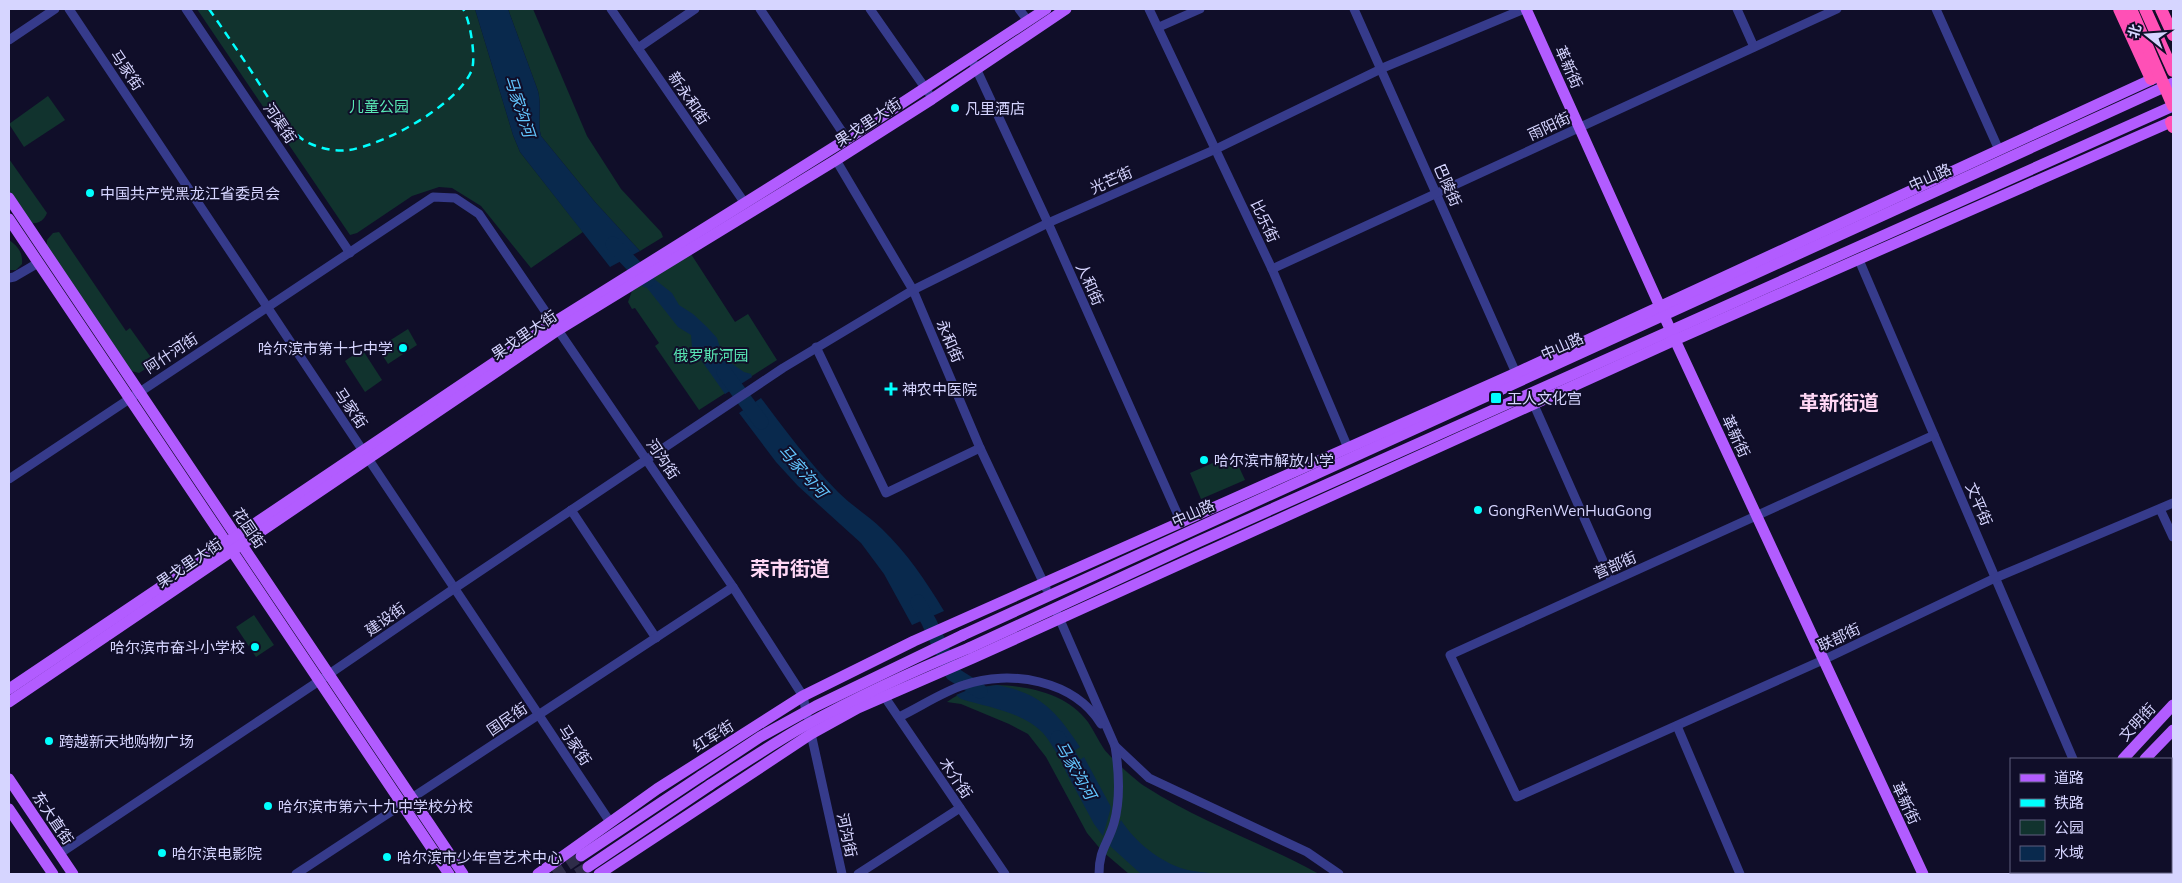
<svg xmlns="http://www.w3.org/2000/svg" width="2182" height="883" font-family="Mulish,'Noto Sans SC',sans-serif">
<style>
.green{fill:#11332e}
.water{fill:#09294d}
.lines{fill:none;stroke-linecap:round;stroke-linejoin:round}
.river{stroke:#09294d;stroke-width:15}
.major-tunnel{stroke:#2e2c49;stroke-width:11;stroke-dasharray:11 5.5;stroke-linecap:butt}
.minor{stroke:#363b8b;stroke-width:9}
.major{stroke:#b25cff;stroke-width:11}
.highway{stroke:#ff50b6;stroke-width:12}
.rail{stroke:#01fffe;stroke-width:2.5;stroke-dasharray:8 6;stroke-linecap:butt}
.major-bridge{stroke:#b25cff;stroke-width:11}
.highway-bridge{stroke:#ff50b6;stroke-width:12}
.poi-dot{fill:#01fffe;stroke:#100e29;stroke-width:2}
.labels{text-anchor:middle;dominant-baseline:central;stroke-width:4;stroke-linejoin:round;paint-order:stroke}
.street-label{font-size:15px;fill:#d6d5ff;stroke:#100e29}
.park-label{font-size:15px;fill:#59e8b5;stroke:#100e29}
.poi-label{font-size:15px;fill:#d6d5ff;stroke:#100e29;text-anchor:start}
.water-label{font-size:16px;font-style:italic;fill:#63c7ff;stroke:#100e29}
.district-label{font-size:20px;font-weight:bold;fill:#ffd7f5;stroke:#100e29}
</style>
<rect width="100%" height="100%" fill="#100e29"/>
<g class="green">
<path d="M197 9H475L513 135 520 152 583 232 531 268 481 206 452 188 439 187 412 196 357 233 350 235Z"/>
<path d="M508 9H533L587 136 621 189 661 232 663 237 640 251 595 202 541 136C537 121 542 107 538 91Z"/>
<path d="M48 96 65 120 24 147 9 124Z"/>
<path d="M9 159 47 213C44 220 39 224 31 223L9 191Z"/>
<path d="M59 232 126 331 130 328 155 363 139 373 131 371 47 248V240L53 233Z"/>
<path d="M9 240C18 246 23 253 22 264L16 270H9Z"/>
<path d="M691 254 735 322 748 314 777 360 699 410 655 346 659 343 635 308 632 309 628 302 632 291Z"/>
<path d="M408 329 417 345 388 364 378 348Z"/>
<path d="M362 349 382 380 365 392 345 361Z"/>
<path d="M1233 454 1245 480 1201 499 1190 473Z"/>
<path d="M254 615 274 645 256 657 236 627Z"/>
<path d="M997 685C1029 686 1068 694 1088 722 1094 731 1098 740 1104 749 1109 756 1137 782 1146 787 1200 822 1263 843 1319 874H1129L1102 851 1087 833 1046 757 1028 734 1009 724 961 704 947 702C961 691 979 687 997 685Z"/>
</g>
<g class="water">
<path d="M475 9H508L538 91C542 107 537 121 541 136L595 202 640 251 610 267 520 152 513 135Z"/>
<path d="M653 278 672 293 679 305 693 314 707 327 717 338 722 354 728 361 744 372 751 374 752 377 725 394 692 347 691 335 678 327 644 284Z"/>
<path d="M761 398C786 431 809 463 838 492 852 506 869 516 882 529 907 553 926 581 944 611L912 625 884 574 861 543 798 486 776 462 739 413Z"/>
<path d="M997 685C1041 693 1056 711 1080 747L1061 760C1055 751 1050 741 1043 733 1023 712 987 707 961 699L956 695 970 689Z"/>
<path d="M1084 757 1111 807 1103 836 1094 824 1065 770Z"/>
<path d="M1121 820C1134 841 1160 862 1184 869 1194 872 1205 872 1215 874H1141L1110 846Z"/>
</g>
<g class="lines">
<g class="river">
<path d="M613 244 647 280"/>
<path d="M724 372 761 422"/>
<path d="M918 602 929 622 953 674 980 691"/>
<path d="M1058 738 1084 780"/>
</g>
<g class="major-tunnel">
<path d="M554 874 581 856"/>
<path d="M577 874 588 867"/>
</g>
<g class="minor">
<path d="M69 9 610 822"/>
<path d="M186 9 350 253"/>
<path d="M611 9 744 202"/>
<path d="M760 9 847 139"/>
<path d="M870 9 928 92"/>
<path d="M1019 9 1028 21"/>
<path d="M1149 9 1272 269 1348 448"/>
<path d="M1354 9 1516 373"/>
<path d="M1737 9 1754 47"/>
<path d="M1936 9 1999 150"/>
<path d="M1159 27 1200 9"/>
<path d="M9 40 55 9"/>
<path d="M638 48 695 9"/>
<path d="M974 64 1048 223 1181 522"/>
<path d="M836 160 913 290 980 448 1046 588"/>
<path d="M1859 260 2073 759"/>
<path d="M1272 269 1837 9"/>
<path d="M9 278 14 277 38 263"/>
<path d="M816 347 886 493 980 448"/>
<path d="M1534 405 1612 581"/>
<path d="M1934 435 1450 655 1517 797 1823 660 1995 578 2173 503"/>
<path d="M9 479 433 197 455 198 479 214 733 587 803 696 807 716"/>
<path d="M2160 509 2173 537"/>
<path d="M571 510 656 638"/>
<path d="M1057 613 1115 746 1149 778 1307 852 1339 874"/>
<path d="M884 696 1005 874"/>
<path d="M899 717C920 707 942 692 964 685 1010 669 1074 680 1101 724"/>
<path d="M1677 726 1740 874"/>
<path d="M810 729 842 874"/>
<path d="M2171 802 2173 803"/>
<path d="M59 854 319 681 455 588 783 368 913 290 1048 223 1216 149 1385 67 1524 9"/>
<path d="M296 874 733 587"/>
<path d="M858 874 960 808"/>
<path d="M1099 874C1099 849 1108 844 1114 823 1121 798 1119 771 1115 746"/>
</g>
<g class="major">
<path d="M1526 9 1675 340 1923 874"/>
<path d="M9 198 463 874"/>
<path d="M9 219 449 874"/>
<path d="M963 635 2173 83"/>
<path d="M969 648 1198 542 2173 106"/>
<path d="M9 689 553 323 847 139 1046 9"/>
<path d="M9 702 558 330 836 160 932 99 1066 9"/>
<path d="M2123 759 2173 705"/>
<path d="M2145 759 2173 730"/>
<path d="M9 779 73 874"/>
<path d="M9 809 53 874"/>
<path d="M581 856 701 776"/>
<path d="M588 867 710 785"/>
<path d="M538 874 657 789 803 696 914 641 1516 373 2159 76"/>
<path d="M599 874 811 734 858 708 973 658 1675 340 2173 121"/>
<path d="M2015 874 2018 872"/>
<path d="M2039 874 2041 872"/>
</g>
<g class="highway">
<path d="M2119 9 2151 79"/>
<path d="M2161 9 2173 35"/>
<path d="M2171 122 2173 127"/>
</g>
<path class="rail" d="M209 9C227 35 245 61 262 88 274 106 286 129 305 141 317 148 335 152 349 150 386 144 455 106 471 72 477 61 470 19 463 9"/>
<g class="major-bridge">
<path d="M701 776 760 737 816 706 963 635"/>
<path d="M710 785C741 765 772 744 804 726 857 697 913 671 969 648"/>
</g>
<g class="highway-bridge">
<path d="M2131 9 2173 106"/>
<path d="M2145 9 2173 71"/>
</g>
</g>
<g class="poi-dot">
<circle cx="955" cy="108" r="5"/>
<circle cx="90" cy="193" r="5"/>
<circle cx="403" cy="348" r="5"/>
<path d="M888.5 381.5h5v5h5v5h-5v5h-5v-5h-5v-5h5z"/>
<rect x="1490" y="392" width="12" height="12" rx="2.5"/>
<circle cx="1204" cy="460" r="5"/>
<circle cx="1478" cy="510" r="5"/>
<circle cx="255" cy="647" r="5"/>
<circle cx="49" cy="741" r="5"/>
<circle cx="268" cy="806" r="5"/>
<circle cx="162" cy="853" r="5"/>
<circle cx="387" cy="857" r="5"/>
</g>
<g class="labels">
<g class="street-label">
<text transform="translate(1569 67) rotate(66)">革新街</text>
<text transform="translate(127 70) rotate(56)">马家街</text>
<text transform="translate(689 98) rotate(56)">新永和街</text>
<text transform="translate(868 122) rotate(-33)">果戈里大街</text>
<text transform="translate(280 123) rotate(56)">河渠街</text>
<text transform="translate(1549 126) rotate(-25)">雨阳街</text>
<text transform="translate(1930 177) rotate(-24)">中山路</text>
<text transform="translate(1111 180) rotate(-24)">光芒街</text>
<text transform="translate(1448 185) rotate(66)">巴陵街</text>
<text transform="translate(1265 221) rotate(65)">比乐街</text>
<text transform="translate(1090 284) rotate(66)">人和街</text>
<text transform="translate(524 335) rotate(-34)">果戈里大街</text>
<text transform="translate(950 341) rotate(67)">永和街</text>
<text transform="translate(1562 346) rotate(-24)">中山路</text>
<text transform="translate(171 353) rotate(-33)">阿什河街</text>
<text transform="translate(351 408) rotate(56)">马家街</text>
<text transform="translate(1736 436) rotate(65)">革新街</text>
<text transform="translate(663 459) rotate(56)">河沟街</text>
<text transform="translate(1979 504) rotate(67)">文平街</text>
<text transform="translate(1193 513) rotate(-24)">中山路</text>
<text transform="translate(249 528) rotate(56)">花园街</text>
<text transform="translate(189 563) rotate(-34)">果戈里大街</text>
<text transform="translate(1615 565) rotate(-24)">营部街</text>
<text transform="translate(385 619) rotate(-35)">建设街</text>
<text transform="translate(1839 637) rotate(-25)">联部街</text>
<text transform="translate(507 719) rotate(-34)">国民街</text>
<text transform="translate(2137 722) rotate(-47)">文明街</text>
<text transform="translate(713 736) rotate(-32)">红军街</text>
<text transform="translate(575 745) rotate(56)">马家街</text>
<text transform="translate(956 778) rotate(56)">木介街</text>
<text transform="translate(1906 803) rotate(65)">革新街</text>
<text transform="translate(53 818) rotate(56)">东大直街</text>
<text transform="translate(847 835) rotate(78)">河沟街</text>
</g>
<g class="park-label">
<text x="379" y="106">儿童公园</text>
<text x="711" y="355">俄罗斯河园</text>
</g>
<g class="poi-label">
<text x="965" y="108">凡里酒店</text>
<text x="100" y="193">中国共产党黑龙江省委员会</text>
<text x="393" y="348" text-anchor="end">哈尔滨市第十七中学</text>
<text x="902" y="389">神农中医院</text>
<text x="1507" y="398">工人文化宫</text>
<text x="1214" y="460">哈尔滨市解放小学</text>
<text x="1488" y="510">GongRenWenHuaGong</text>
<text x="245" y="647" text-anchor="end">哈尔滨市奋斗小学校</text>
<text x="59" y="741">跨越新天地购物广场</text>
<text x="278" y="806">哈尔滨市第六十九中学校分校</text>
<text x="172" y="853">哈尔滨电影院</text>
<text x="397" y="857">哈尔滨市少年宫艺术中心</text>
</g>
<g class="water-label">
<text transform="translate(520 106) rotate(72)">马家沟河</text>
<text transform="translate(803 471) rotate(48)">马家沟河</text>
<text transform="translate(1076 770) rotate(60)">马家沟河</text>
</g>
<g class="district-label">
<text x="1839" y="402">革新街道</text>
<text x="790" y="568">荣市街道</text>
</g>
</g>
<rect width="2182" height="883" fill="none" stroke="#d6d5ff" stroke-width="20"/>
<rect x="2010" y="758" width="162" height="115" fill="#100e29" stroke="#5f5e7f"/>
<rect x="2020" y="774" width="25" height="8" fill="#b25cff" stroke="#5f5e7f"/>
<text x="2054" y="783" font-size="15" fill="#d6d5ff">道路</text>
<rect x="2020" y="799" width="25" height="8" fill="#01fffe" stroke="#5f5e7f"/>
<text x="2054" y="808" font-size="15" fill="#d6d5ff">铁路</text>
<rect x="2020" y="820" width="25" height="15" fill="#11332e" stroke="#5f5e7f"/>
<text x="2054" y="833" font-size="15" fill="#d6d5ff">公园</text>
<rect x="2020" y="846" width="25" height="15" fill="#09294d" stroke="#5f5e7f"/>
<text x="2054" y="858" font-size="15" fill="#d6d5ff">水域</text>
<g transform="translate(2147 35) rotate(287)" stroke="#100e29" stroke-width="4" paint-order="stroke">
<path d="M0-4L9 19L0 12L-9 19Z" fill="#d6d5ff"/>
<text y="-8" font-size="14" font-weight="bold" text-anchor="middle" fill="#d6d5ff">北</text>
</g>
</svg>
